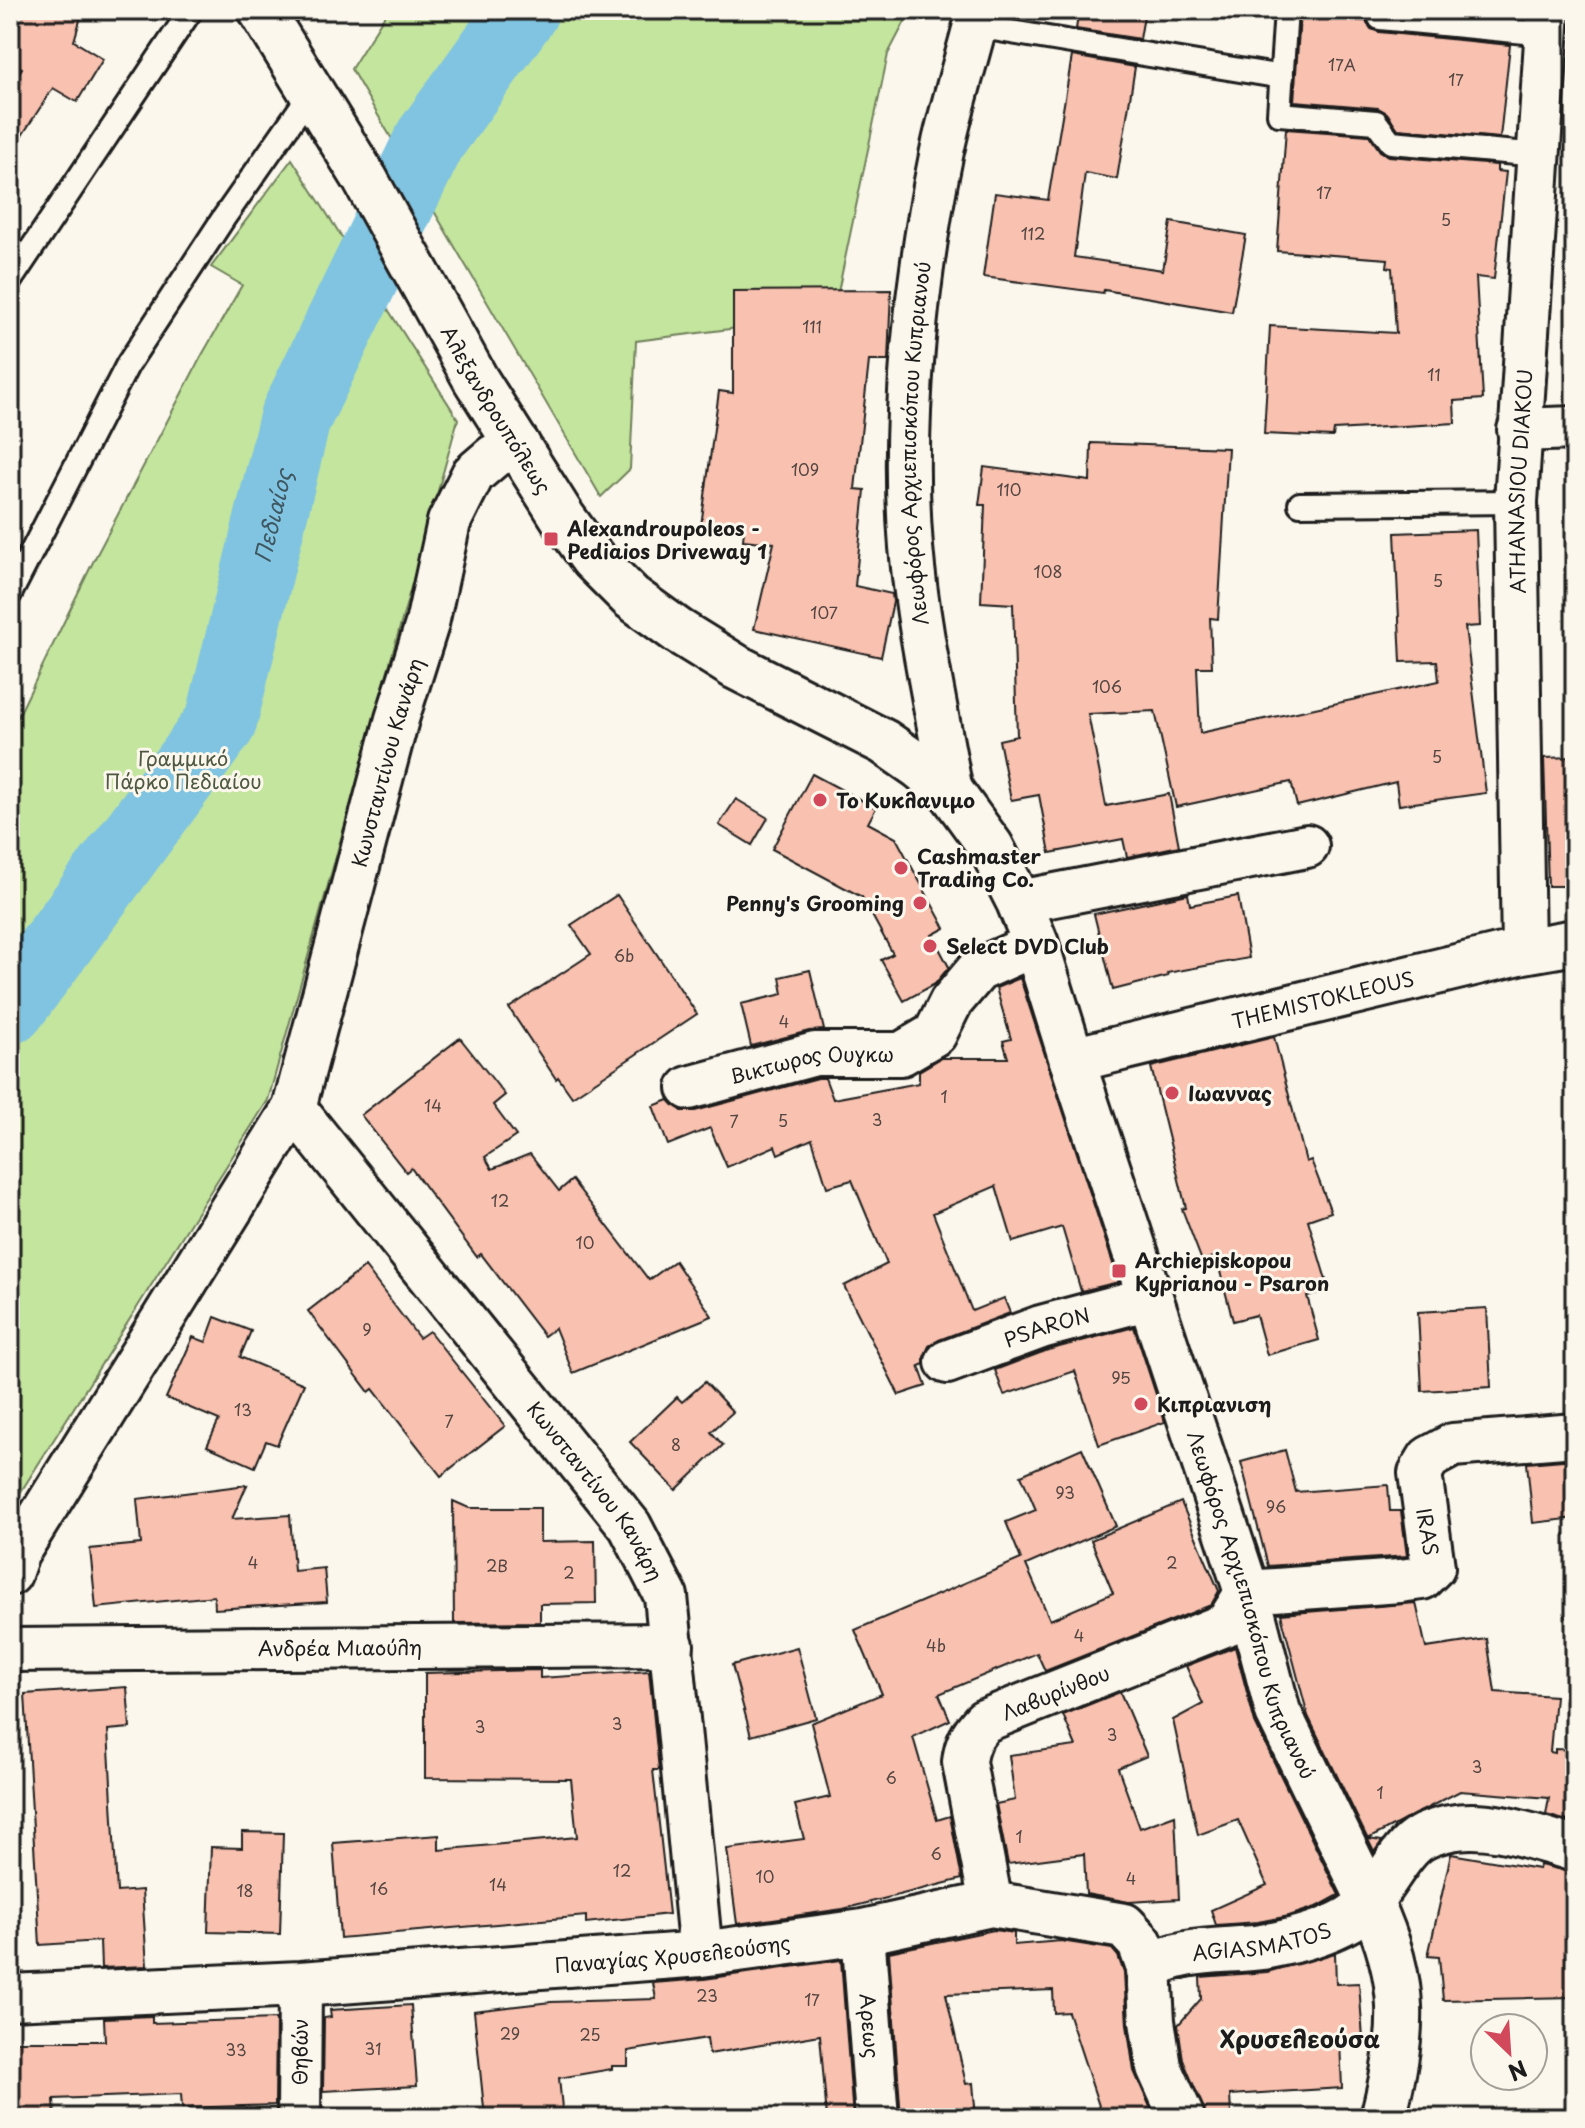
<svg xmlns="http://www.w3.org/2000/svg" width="1585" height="2128" font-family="'Playpen Sans',sans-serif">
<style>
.green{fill:#c4e59d;stroke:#70805c;stroke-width:2}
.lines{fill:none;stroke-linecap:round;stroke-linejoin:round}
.river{stroke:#80c4e1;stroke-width:72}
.building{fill:#f9c1af;stroke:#1c1c1c;stroke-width:2}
.service-casing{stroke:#1c1c1c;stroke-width:28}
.minor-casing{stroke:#1c1c1c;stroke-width:48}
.tertiary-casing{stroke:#1c1c1c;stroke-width:50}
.secondary-casing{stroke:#1c1c1c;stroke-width:50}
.service{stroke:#fbf7ec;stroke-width:22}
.minor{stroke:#fbf7ec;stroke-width:42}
.tertiary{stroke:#fbf7ec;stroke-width:44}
.secondary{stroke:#fbf7ec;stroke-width:44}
.poi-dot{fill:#d1495b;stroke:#fbf7ec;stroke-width:3}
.labels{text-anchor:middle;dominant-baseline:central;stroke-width:6;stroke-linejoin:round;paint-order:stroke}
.number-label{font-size:16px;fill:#534541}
.street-label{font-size:20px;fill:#1c1c1c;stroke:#fbf7ec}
.poi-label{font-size:20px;font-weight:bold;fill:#1c1c1c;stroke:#fbf7ec;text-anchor:start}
.park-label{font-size:20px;fill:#4e5843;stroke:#fbf7ec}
.water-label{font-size:22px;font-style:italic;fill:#3f5761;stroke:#fbf7ec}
.quarter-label{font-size:24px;font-weight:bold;fill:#1c1c1c;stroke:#fbf7ec}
</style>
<rect width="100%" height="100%" fill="#fbf7ec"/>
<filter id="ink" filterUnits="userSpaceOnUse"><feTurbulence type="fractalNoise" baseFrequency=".0125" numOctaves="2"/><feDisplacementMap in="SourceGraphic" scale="16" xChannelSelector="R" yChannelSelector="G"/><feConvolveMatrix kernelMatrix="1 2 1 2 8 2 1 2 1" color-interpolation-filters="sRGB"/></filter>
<g filter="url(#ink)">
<g class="green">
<path d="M388 10H911L888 54 833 316 636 341 630 469 601 497 351 69Z"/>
<path d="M292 159 458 419 268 1100 10 1509V733L94 560 202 355 242 285 211 267Z"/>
</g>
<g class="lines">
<path class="river" id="s1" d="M10 1008 221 722 295 418 430 140 523 10"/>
</g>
<g class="building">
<path d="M10 10H83L74 41 103 59 77 102 53 88 10 154V87L22 68 10 61Z"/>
<path d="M1079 10H1145L1140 39 1076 29Z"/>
<path d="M1300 16 1366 21 1371 29 1379 32 1510 45 1500 138 1398 129 1387 113 1378 108 1294 101Z"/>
<path d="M1072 56 1135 67 1117 179 1085 173 1074 257 1163 270 1171 222 1246 235 1232 312 1104 290 1103 293 983 277 995 193 1048 200Z"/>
<path d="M1286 129 1369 135 1380 151 1389 156 1497 165V171L1506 172 1494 279 1476 277 1483 399 1454 401 1455 423 1334 430 1333 437 1264 434 1270 326 1396 333 1392 268 1387 267 1388 259 1277 251Z"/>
<path d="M891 290 888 361H869L855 489 865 490 855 586 892 594 893 602 881 657 754 629 774 543 743 540 744 530 701 526 719 391 733 393V291Z"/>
<path d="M1091 443 1228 448 1218 619 1210 618 1212 667H1197L1200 733 1439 681 1437 661 1401 662 1395 533 1476 530 1480 626 1465 627 1486 793 1399 805 1396 782 1297 806 1291 782 1176 807 1155 711 1088 714 1106 806 1169 794 1179 846 1127 857 1123 839 1050 853 1039 795 1011 800 999 740 1017 736 1013 604 981 602 985 505H979L984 467 1090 481Z"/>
<path d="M1575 757V886H1548L1544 758Z"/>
<path d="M812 774 876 808 868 823 896 838 945 928 932 935 949 967 935 984 904 1001 881 960 893 954 862 897 772 849Z"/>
<path d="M736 799 768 818 752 845 719 825Z"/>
<path d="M1188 894 1190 905 1238 896 1249 958 1167 973 1168 976 1113 990 1094 914Z"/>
<path d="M617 895 697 1014 572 1097 558 1077 556 1079 509 1008 591 954 571 925Z"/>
<path d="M810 970 824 1030 809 1031 751 1046 741 1004 783 994 780 977Z"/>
<path d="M1020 978 1119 1282 1081 1291 1062 1227 1013 1242 996 1186 933 1213 972 1311 1004 1298 1010 1313 939 1340 929 1346 924 1357V1364L919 1366 926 1386 899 1395 844 1286 887 1264 852 1180 827 1187 812 1139 778 1154 775 1146 727 1167 710 1128 668 1145 653 1106 669 1100 682 1111H695L818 1078H825L833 1099 919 1083V1071L941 1058H1008L1003 1041 1011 1039 996 988Z"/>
<path d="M1274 1037 1306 1162 1311 1160 1331 1212 1308 1220 1329 1290 1307 1296 1319 1340 1267 1355 1256 1315 1233 1321 1216 1256 1202 1261 1182 1209 1186 1208 1151 1067Z"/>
<path d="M460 1038 505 1095 493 1105 516 1136 485 1157 492 1169 530 1154 559 1191 572 1180 649 1280 675 1261 712 1316 573 1373 555 1328 544 1336 481 1254 477 1257 411 1168 406 1172 361 1115Z"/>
<path d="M365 1267 419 1338 429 1331 505 1426 441 1476 373 1389 369 1392 308 1311Z"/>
<path d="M1487 1308 1491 1387 1422 1391 1418 1312Z"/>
<path d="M215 1317 251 1331 240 1357 304 1384 277 1445 266 1441 255 1467 207 1446 219 1420 166 1398 193 1337 206 1342Z"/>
<path d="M1134 1327 1165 1422 1099 1445 1075 1371 1004 1395 995 1370 1048 1350Z"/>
<path d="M705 1382 733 1412 711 1432 723 1445 676 1490 630 1442 677 1397 682 1402Z"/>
<path d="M1082 1448 1116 1526 1026 1565 1050 1620 1113 1593 1091 1540 1181 1502 1219 1591 1211 1605 1045 1671 1037 1653 939 1694 950 1720 913 1737 937 1820 950 1816 962 1879 843 1909 737 1924 727 1849 804 1839 795 1805 830 1797 811 1723 882 1694 855 1630 1021 1559 1006 1522 1036 1510 1021 1475Z"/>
<path d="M1285 1450 1296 1492 1388 1485 1390 1511H1401L1407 1556 1268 1566 1241 1462Z"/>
<path d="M1575 1459V1518L1533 1523 1527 1463Z"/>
<path d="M247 1485 232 1519 290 1515 294 1571 324 1568 327 1602 215 1609 214 1596 96 1608 90 1549 141 1544 137 1499Z"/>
<path d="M453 1501 469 1508H540V1542L595 1541 596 1603 540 1604V1622L454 1623Z"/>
<path d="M1416 1603 1426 1648 1487 1639 1495 1692 1555 1696 1550 1752 1555 1753V1749L1575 1750V1823L1546 1815 1549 1798 1460 1791 1368 1839 1382 1841 1374 1852 1308 1716 1281 1614Z"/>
<path d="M797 1647 816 1718 751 1736 732 1665Z"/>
<path d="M1235 1647 1255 1723 1339 1895 1319 1906 1289 1916 1258 1922 1216 1925 1211 1910 1267 1885 1238 1820 1198 1835 1173 1720 1203 1704 1186 1666Z"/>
<path d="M540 1670V1678L649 1671 659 1770H653L669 1914 586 1923V1916L340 1938 333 1843 439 1835V1850L577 1837 571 1779 425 1778V1673Z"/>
<path d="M127 1687 130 1728 108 1730 117 1892 142 1890 147 1966 101 1968 100 1941 40 1945 25 1694Z"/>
<path d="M1120 1692 1147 1756 1118 1768 1140 1828 1175 1815 1179 1899 1129 1902 1086 1894 1084 1854 1008 1864 996 1804 1015 1800 1009 1755 1076 1746 1063 1715Z"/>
<path d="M242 1832 283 1833 280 1934 208 1932 211 1847 242 1848Z"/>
<path d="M1451 1854 1539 1869 1540 1865 1575 1873V1997L1443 2000 1439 1957 1428 1956Z"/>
<path d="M994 1930 1014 1933V1945L1061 1941 1112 1949 1118 1956 1124 1973 1127 2025 1134 2071 1155 2118H1103L1068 2012 1054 2013 1053 1990 946 1994 966 2084 973 2083 976 2118H901L889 1952Z"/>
<path d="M1335 1953 1336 1984 1359 1983 1363 2039 1340 2041 1342 2088 1230 2095 1231 2114 1206 2116 1183 2060 1178 2025 1201 1999 1200 1977 1267 1972Z"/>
<path d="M841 1960 853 2118H827L820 2035 709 2054 707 2038 628 2051V2066H612V2069L559 2078 563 2118H485L474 2011 551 2002 656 1999 653 1983 704 1979Z"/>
<path d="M411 2005 417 2086 323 2091 324 2018 331 2017 330 2010Z"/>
<path d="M152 2016V2023L276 2019 275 2105 182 2108 181 2094 54 2099 55 2118H10V2041H105L104 2018Z"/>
</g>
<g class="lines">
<g class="service-casing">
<g id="service">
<path d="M1286 10 1279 114 1376 122 1391 142 1539 155"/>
<path d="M1377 10 1380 18 1547 34"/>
<path d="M975 26 1282 77"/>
<path d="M10 281 191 10"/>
<path d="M1300 504 1516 502"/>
<path d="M10 594 128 364 223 219 311 93"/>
</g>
</g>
<g class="minor-casing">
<g id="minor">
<path d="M1519 430 1575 428"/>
<path id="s2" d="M951 792C937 711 918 629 911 547 901 424 916 277 941 156 951 107 967 59 979 10"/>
<path d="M1019 902 1307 846"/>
<path id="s3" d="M1523 951 1516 502 1548 10"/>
<path id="s4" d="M689 1088 815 1054H901L935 1034 951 1002 978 970 1036 944"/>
<path id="s5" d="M294 1108 630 1526 666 1596 701 1954"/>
<path id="s6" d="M947 1362 1041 1327 1150 1298"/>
<path id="s7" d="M10 1574 17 1554 294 1108 397 719 427 624 449 522 473 474 494 456 518 444"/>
<path id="s8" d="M10 1650 672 1645"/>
<path id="s9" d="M991 1904 964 1762C966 1744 972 1734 984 1721L1227 1624 1247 1592 1400 1581 1422 1578 1433 1567 1420 1473 1429 1458 1453 1445 1575 1435"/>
<path id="s10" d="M863 1932 877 2118"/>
<path id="s11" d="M299 2118 300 1984"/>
</g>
</g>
<g class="tertiary-casing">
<g id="tertiary">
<path id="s12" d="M261 10 365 179 476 380 563 518 593 559 631 597 678 631 736 667 884 742 920 767 951 792 991 847 1019 902 1036 944 1072 1060 1247 1592 1278 1712 1371 1903"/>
<path id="s13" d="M1072 1060 1523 951 1575 942"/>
<path id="s14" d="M10 1997 300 1984 701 1954 863 1932 991 1904 1124 1926 1140 1943 1149 1968"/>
</g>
</g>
<g class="secondary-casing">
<g id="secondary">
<path d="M1371 1903C1409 1984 1404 2033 1383 2118"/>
<path id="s15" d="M1182 2118 1159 2067 1152 2021 1149 1968C1182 1947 1224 1952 1262 1947 1291 1942 1323 1934 1349 1919 1381 1900 1396 1851 1421 1838 1429 1833 1441 1830 1450 1828 1491 1820 1535 1838 1575 1849"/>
</g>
</g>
<use href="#service" class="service"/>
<use href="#minor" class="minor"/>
<use href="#tertiary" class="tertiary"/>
<use href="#secondary" class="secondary"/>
</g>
</g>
<g class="poi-dot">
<rect x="543" y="531" width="16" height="16" rx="4"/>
<circle cx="820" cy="800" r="8"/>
<circle cx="901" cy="868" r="8"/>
<circle cx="920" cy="903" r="8"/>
<circle cx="930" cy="946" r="8"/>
<circle cx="1172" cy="1093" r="8"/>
<rect x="1111" y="1263" width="16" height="16" rx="4"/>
<circle cx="1141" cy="1404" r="8"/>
</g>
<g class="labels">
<g class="number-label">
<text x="1342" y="64">17A</text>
<text x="1456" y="79">17</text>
<text x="1324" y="192">17</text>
<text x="1446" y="219">5</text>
<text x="1033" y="233">112</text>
<text x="812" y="326">111</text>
<text x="1434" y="374">11</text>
<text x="805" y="469">109</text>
<text x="1009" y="489">110</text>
<text x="1048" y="571">108</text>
<text x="1438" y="580">5</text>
<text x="824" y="612">107</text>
<text x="1107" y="686">106</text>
<text x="1437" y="756">5</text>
<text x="624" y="955">6b</text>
<text x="784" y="1021">4</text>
<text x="944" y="1096">1</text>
<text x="433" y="1105">14</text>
<text x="877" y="1119">3</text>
<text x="783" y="1120">5</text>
<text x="734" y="1121">7</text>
<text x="500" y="1200">12</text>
<text x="585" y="1242">10</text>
<text x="367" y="1329">9</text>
<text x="1121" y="1377">95</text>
<text x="243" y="1409">13</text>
<text x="449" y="1421">7</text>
<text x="676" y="1444">8</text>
<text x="1065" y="1492">93</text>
<text x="1276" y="1506">96</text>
<text x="253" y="1562">4</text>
<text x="1172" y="1562">2</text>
<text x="497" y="1565">2B</text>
<text x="569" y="1572">2</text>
<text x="1079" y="1635">4</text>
<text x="936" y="1645">4b</text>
<text x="617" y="1723">3</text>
<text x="480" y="1726">3</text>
<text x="1112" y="1734">3</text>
<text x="1477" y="1766">3</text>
<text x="891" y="1777">6</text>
<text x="1380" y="1792">1</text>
<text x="1019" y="1836">1</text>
<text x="936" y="1853">6</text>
<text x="622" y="1870">12</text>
<text x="765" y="1876">10</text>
<text x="1131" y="1878">4</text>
<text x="498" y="1884">14</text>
<text x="379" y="1888">16</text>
<text x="245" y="1890">18</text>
<text x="707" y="1995">23</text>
<text x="812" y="1999">17</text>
<text x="510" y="2033">29</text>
<text x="590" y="2034">25</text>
<text x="373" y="2048">31</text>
<text x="236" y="2049">33</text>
</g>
<g class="street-label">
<text stroke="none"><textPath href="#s12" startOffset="464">Αλεξανδρουπόλεως</textPath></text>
<text stroke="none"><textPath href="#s2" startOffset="352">Λεωφόρος Αρχιεπισκόπου Κυπριανού</textPath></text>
<text stroke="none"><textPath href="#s3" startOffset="470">ATHANASIOU DIAKOU</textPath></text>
<text stroke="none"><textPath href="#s7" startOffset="904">Κωνσταντίνου Κανάρη</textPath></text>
<text stroke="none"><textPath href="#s13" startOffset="258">THEMISTOKLEOUS</textPath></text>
<text stroke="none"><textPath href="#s4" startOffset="126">Βικτωρος Ουγκω</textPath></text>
<text stroke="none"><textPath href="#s6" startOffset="106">PSARON</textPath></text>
<text stroke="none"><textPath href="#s5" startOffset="488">Κωνσταντίνου Κανάρη</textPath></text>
<text transform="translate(1428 1532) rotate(80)">IRAS</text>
<text stroke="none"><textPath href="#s12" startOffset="1942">Λεωφόρος Αρχιεπισκόπου Κυπριανού</textPath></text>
<text stroke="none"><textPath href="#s8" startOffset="330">Ανδρέα Μιαούλη</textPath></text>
<text stroke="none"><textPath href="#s9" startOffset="268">Λαβυρίνθου</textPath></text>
<text stroke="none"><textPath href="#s15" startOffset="272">AGIASMATOS</textPath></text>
<text stroke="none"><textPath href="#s14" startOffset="664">Παναγίας Χρυσελεούσης</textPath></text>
<text stroke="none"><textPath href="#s10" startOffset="94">Αρεως</textPath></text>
<text stroke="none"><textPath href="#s11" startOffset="66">Θηβών</textPath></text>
</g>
<g class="poi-label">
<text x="567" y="528">Alexandroupoleos -<tspan x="567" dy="23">Pediaios Driveway 1</tspan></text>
<text x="836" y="800">Το Κυκλανιμο</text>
<text x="917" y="856">Cashmaster<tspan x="917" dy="23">Trading Co.</tspan></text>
<text x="904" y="903" text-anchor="end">Penny's Grooming</text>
<text x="946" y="946">Select DVD Club</text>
<text x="1188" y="1093">Ιωαννας</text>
<text x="1135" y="1260">Archiepiskopou<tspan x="1135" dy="23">Kyprianou - Psaron</tspan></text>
<text x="1157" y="1404">Κιπριανιση</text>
</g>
<g class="park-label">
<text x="183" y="758">Γραμμικό<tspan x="183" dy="23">Πάρκο Πεδιαίου</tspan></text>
</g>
<g class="water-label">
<text stroke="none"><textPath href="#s1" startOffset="568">Πεδιαίος</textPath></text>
</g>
<g class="quarter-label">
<text x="1300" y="2038">Χρυσελεούσα</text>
</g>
</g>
<rect width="1585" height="2128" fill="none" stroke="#fbf7ec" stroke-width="40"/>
<rect x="20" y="20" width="1545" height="2088" fill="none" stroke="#1c1c1c" stroke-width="3" filter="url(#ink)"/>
<g transform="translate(1509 2052) rotate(155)"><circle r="38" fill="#fbf7ec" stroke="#a29f99" stroke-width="2"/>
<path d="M0-6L14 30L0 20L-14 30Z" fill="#d1495b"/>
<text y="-12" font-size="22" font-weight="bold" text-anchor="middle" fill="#1c1c1c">N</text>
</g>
</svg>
